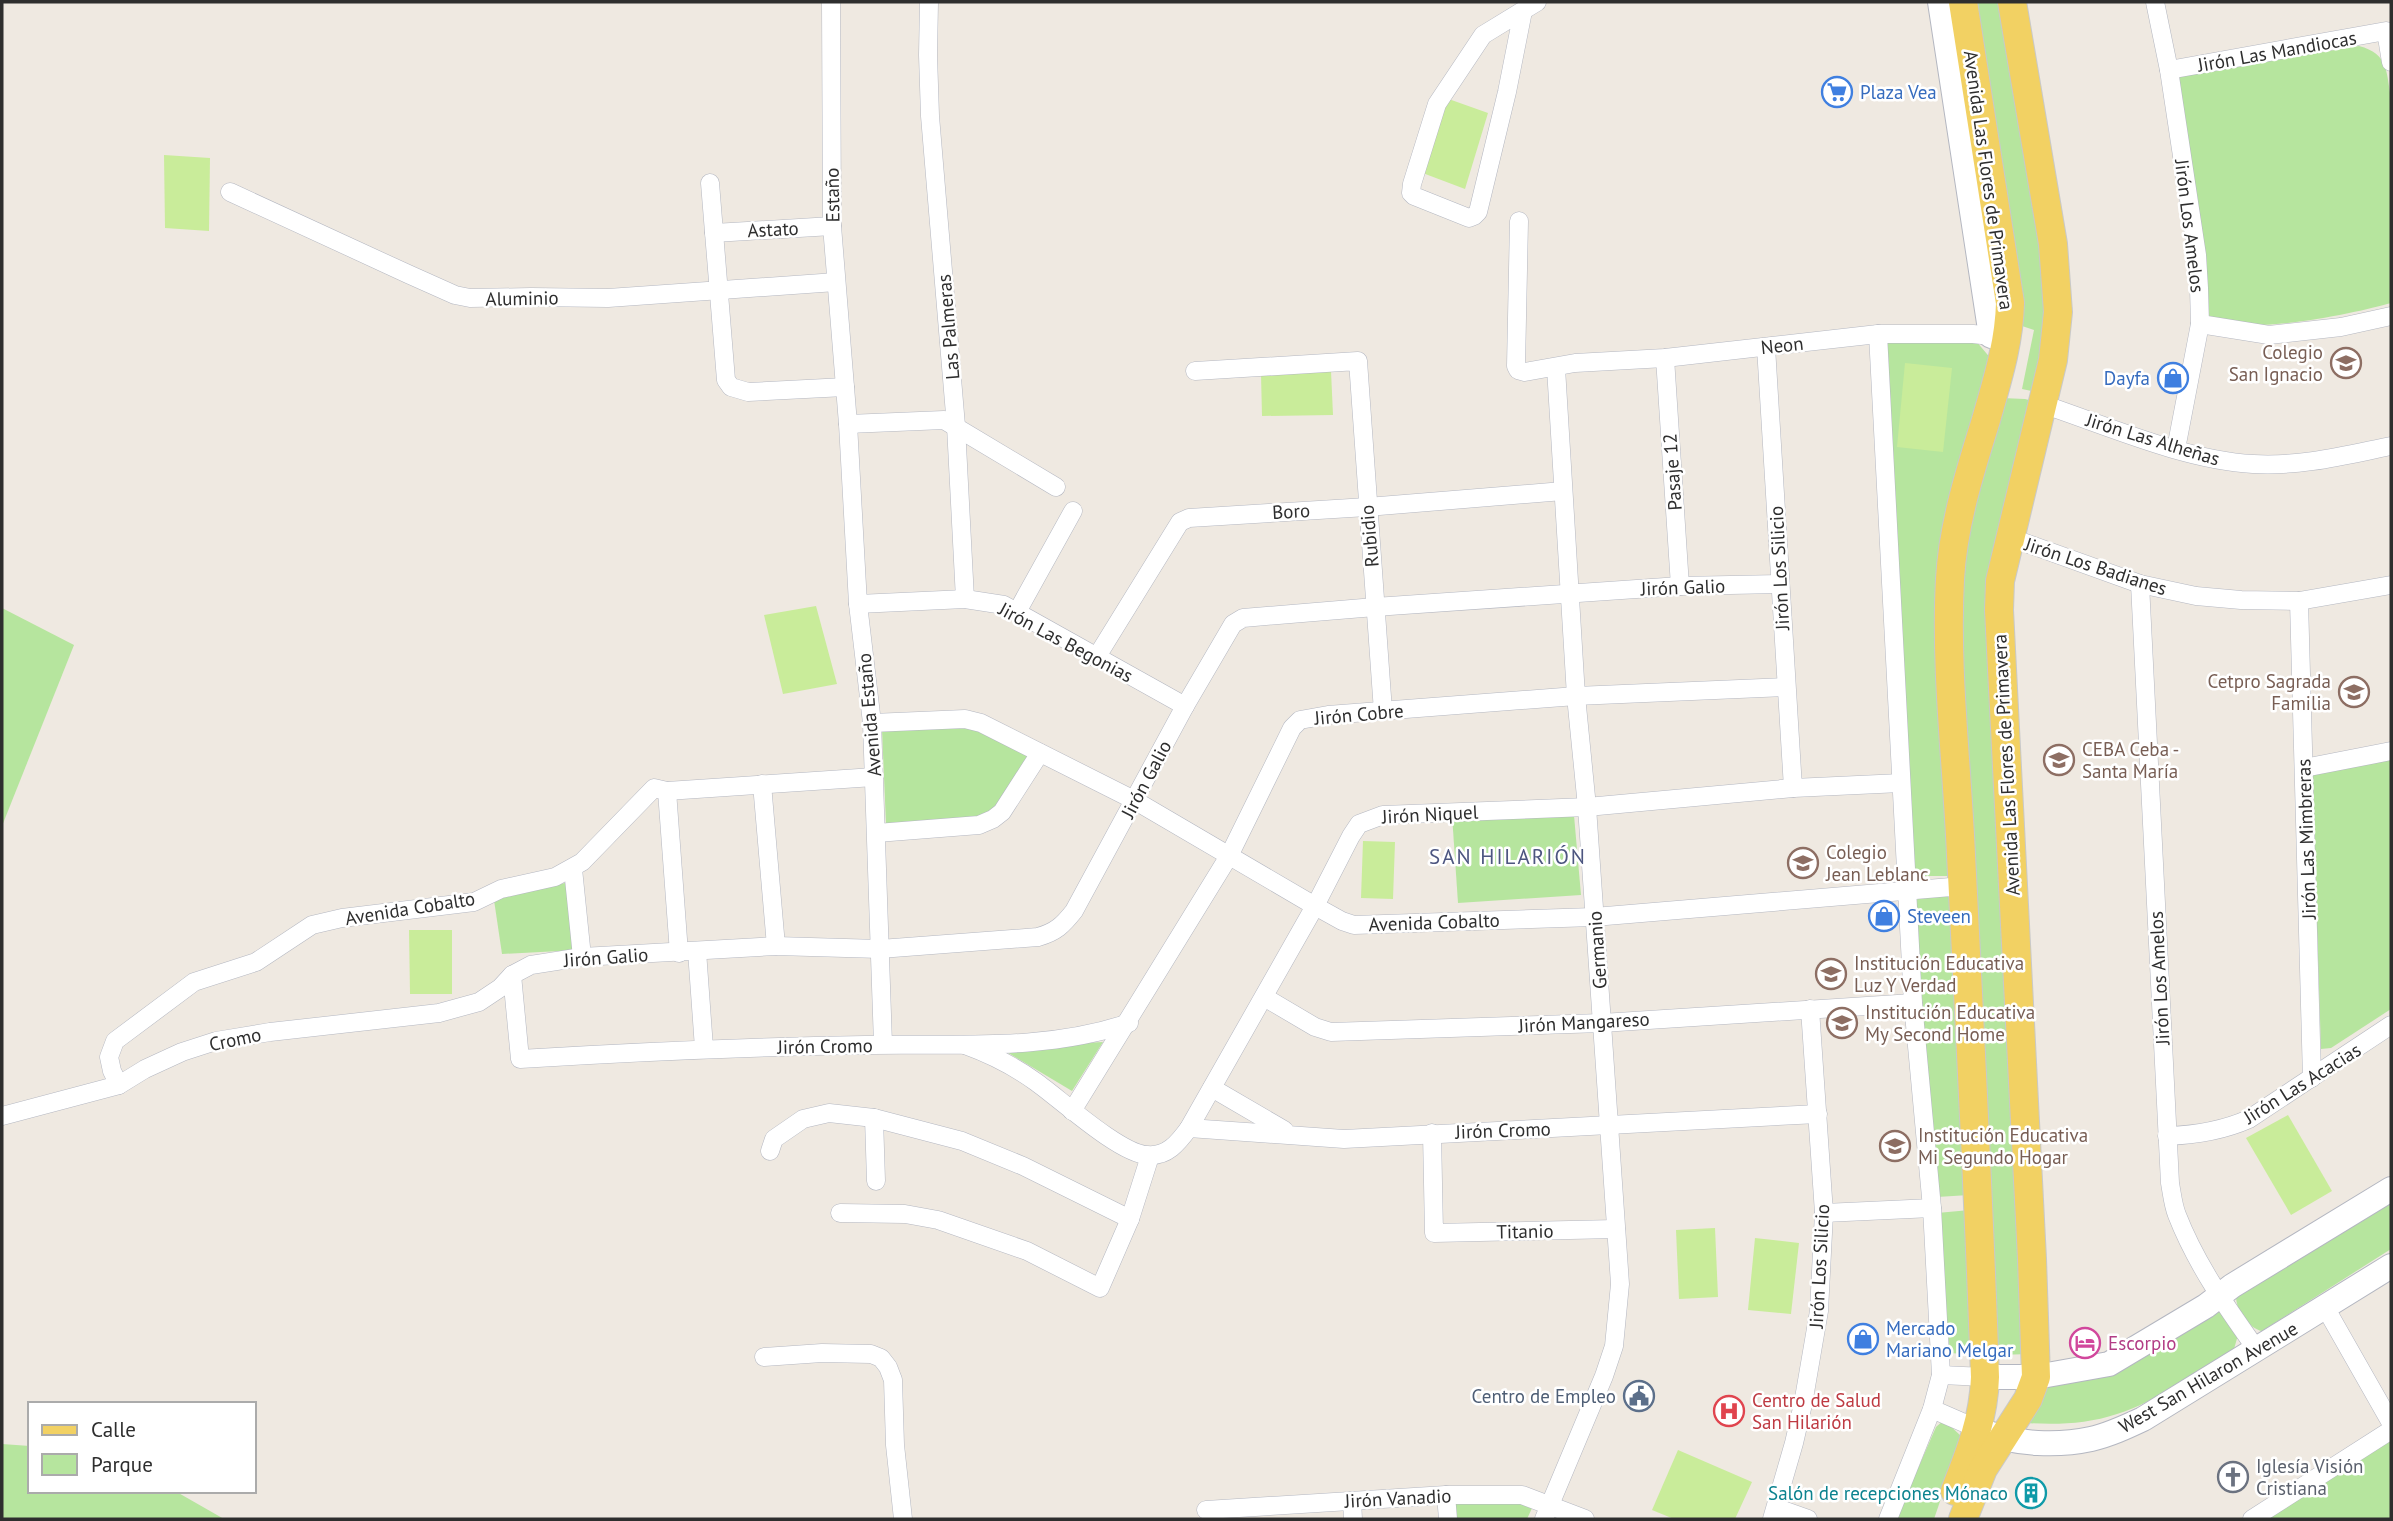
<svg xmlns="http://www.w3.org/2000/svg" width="2393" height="1521" font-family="'PT Sans',sans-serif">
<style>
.green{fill:#b6e59e}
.pitch{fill:#c9ec9a}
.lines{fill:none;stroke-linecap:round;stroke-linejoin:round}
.street-casing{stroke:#b4b7c1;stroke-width:19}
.secondary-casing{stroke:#b4b7c1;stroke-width:26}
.primary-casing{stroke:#c9c9c9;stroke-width:30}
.street{stroke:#fff;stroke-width:18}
.secondary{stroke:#fff;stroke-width:24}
.primary{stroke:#f2d163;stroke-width:28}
.labels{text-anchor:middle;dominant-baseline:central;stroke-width:5;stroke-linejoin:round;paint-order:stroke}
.street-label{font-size:19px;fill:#2e2e2e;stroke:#fff}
.shop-label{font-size:19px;fill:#366cbe;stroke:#fff;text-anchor:start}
.education-label{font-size:19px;fill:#785e54;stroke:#fff;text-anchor:start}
.hotel-label{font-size:19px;fill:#b23c85;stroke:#fff;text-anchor:start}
.service-label{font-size:19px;fill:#4e5e75;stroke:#fff;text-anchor:end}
.health-label{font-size:19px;fill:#be3a42;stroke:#fff;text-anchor:start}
.worship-label{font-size:19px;fill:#5b616d;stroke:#fff;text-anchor:start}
.culture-label{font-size:19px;fill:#0d838f;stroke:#fff;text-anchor:end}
.neighbourhood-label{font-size:21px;letter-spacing:2px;fill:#4d5680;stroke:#fff}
</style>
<rect width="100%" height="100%" fill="#efe9e1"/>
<g class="green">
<path d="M1971 2H2006L2049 255 2037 392 2022 389 2034 330 2019 325Z"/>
<path d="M2359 46C2389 54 2386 72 2391 98V303C2356 313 2234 340 2207 314L2178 76Z"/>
<path d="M1884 339 1976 341 1992 360 1964 461 1948 876H1920L1914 870Z"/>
<path d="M2002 398 2025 399 2037 402 2010 494 2031 1354 1995 1355 1956 610 1961 556Z"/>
<path d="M2 608 74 645 2 826Z"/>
<path d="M966 725 1031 755 999 807 978 819 886 824 882 729Z"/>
<path d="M2391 757V1009L2331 1048 2321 1049 2312 773Z"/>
<path d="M1573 804 1581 895 1458 903 1452 815Z"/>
<path d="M569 882 578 950 502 954 494 900Z"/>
<path d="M1945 896 1955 897 1969 1195 1937 1197 1915 904 1918 898Z"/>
<path d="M1103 1042 1072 1091 1000 1048Z"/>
<path d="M2391 1196V1249L2262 1331C2248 1328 2235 1309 2236 1294Z"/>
<path d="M1970 1210 1977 1355 1950 1353 1937 1213Z"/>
<path d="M2211 1310 2220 1312 2238 1335 2234 1349C2197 1372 2158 1401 2117 1414 2087 1424 2057 1425 2026 1423L2047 1380Z"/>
<path d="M1944 1420 1962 1437 1934 1519H1896L1936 1427Z"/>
<path d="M2391 1438V1519H2261Z"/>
<path d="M2 1444 30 1446V1491H175L224 1519H2Z"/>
<path d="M1448 1491 1522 1495 1533 1506 1527 1519H1451Z"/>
</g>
<g class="pitch">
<path d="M1443 97 1488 113 1465 189 1420 172Z"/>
<path d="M164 155 210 158 209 231 165 228Z"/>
<path d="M1905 363 1952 368 1943 452 1897 447Z"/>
<path d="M1331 371 1333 415 1262 416 1261 374Z"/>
<path d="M816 606 837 684 783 694 764 615Z"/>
<path d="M1363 841 1395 842 1393 899 1361 898Z"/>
<path d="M409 930H452V994H410Z"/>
<path d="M2288 1115 2332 1191 2291 1215 2246 1138Z"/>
<path d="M1715 1228 1718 1297 1679 1299 1676 1230Z"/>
<path d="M1755 1238 1799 1243 1791 1314 1748 1310Z"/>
<path d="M1678 1450 1752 1482 1735 1519H1674L1652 1510Z"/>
</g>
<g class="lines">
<g class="street-casing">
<g id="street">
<path d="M831 2 832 226 848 424 858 604 872 723 883 1044"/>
<path d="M929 2 928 55 930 116 956 426 965 599"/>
<path d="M2155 2 2169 70 2197 255 2199 288 2200 324 2176 449"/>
<path d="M1523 11 1507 92 1478 212 1474 216 1469 218 1414 196 1411 193 1412 184 1437 104 1483 35 1537 2"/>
<path d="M2169 70 2386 31 2391 62"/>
<path d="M710 183 726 380 731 387 748 392 845 387"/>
<path d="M230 192 408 274 455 295 470 298 531 297 608 298 836 282"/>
<path d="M1519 221 1516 366 1518 370 1525 372 1575 363 1665 358 1878 334H1973L1991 336"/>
<path d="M714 233 832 226"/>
<path d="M2200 324 2269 335 2341 327 2391 316"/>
<path d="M1878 334 1913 1003 1932 1208 1941 1375 1932 1409 1888 1519"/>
<path d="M1766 347 1793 788"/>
<path d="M1665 358 1680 586"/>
<path d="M1195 371 1358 361 1383 711"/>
<path d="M2042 404C2108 426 2184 460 2253 464 2300 467 2346 455 2391 446"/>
<path d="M848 424 944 420 1056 487"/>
<path d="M2009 537 2140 584 2196 596 2241 600 2299 601 2391 585"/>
<path d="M2140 584 2170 1183C2172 1194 2173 1205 2177 1215 2196 1264 2227 1308 2257 1350"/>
<path d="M2299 601 2312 1078"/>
<path d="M858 604 965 599 1004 605 1185 706"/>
<path d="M1017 612 1073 511"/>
<path d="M1096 658 1180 522 1189 518 1367 507 1563 491"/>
<path d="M872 723 965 719 981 723 1134 800 1315 906 1342 921 1354 925 1594 917 1963 886"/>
<path d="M2304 768 2391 751"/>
<path d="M762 784 776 946"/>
<path d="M667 791 679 953"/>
<path d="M877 833 979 825 993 819 1002 812 1040 753"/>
<path d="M573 869 582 957"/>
<path d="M697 951 704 1048"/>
<path d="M512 975 520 1059C635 1052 750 1047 865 1045 954 1043 1043 1052 1129 1023"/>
<path d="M1264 997 1315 1027 1331 1032 1602 1023 1913 1003"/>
<path d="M965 1045C990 1054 1014 1066 1036 1082 1060 1099 1120 1154 1147 1155 1167 1157 1178 1143 1189 1128L1315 906 1351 836 1359 824 1383 815 1587 807 1793 788 1901 783"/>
<path d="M119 1085 112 1071 109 1057 115 1041 194 982 256 962 312 925 342 918 474 902 501 889 555 877 582 862 654 788 667 791 874 777"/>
<path d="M1212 1088 1284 1130"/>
<path d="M1072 1111 1229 856 1292 728 1300 720 1328 715 1576 696 1786 687"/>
<path d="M2 1116 119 1085 145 1069 182 1052 216 1041 270 1032 439 1013 479 1002 500 988 512 975 531 965 582 957 776 946 880 949 1038 937C1056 932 1063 925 1074 911L1185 706 1233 624 1243 618 1375 607 1680 586 1780 584"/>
<path d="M874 1118 876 1181"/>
<path d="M1189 1128 1344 1139 1818 1114"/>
<path d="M1432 1133 1434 1233 1616 1229"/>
<path d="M2167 1136C2196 1135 2222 1131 2249 1119L2391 1025"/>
<path d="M770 1151 774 1139 803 1119 829 1113 874 1118 962 1141 1023 1166 1130 1219"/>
<path d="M840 1213 905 1214 938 1220 1027 1251 1100 1288 1130 1219 1150 1156"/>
<path d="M1824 1213 1932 1208"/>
<path d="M2325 1307 2391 1423"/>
<path d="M764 1357 822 1353 871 1354 881 1358 888 1367 893 1380 895 1445 903 1519"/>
<path d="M1941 1375 1985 1377"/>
<path d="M1932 1409 1978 1429"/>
<path d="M1446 1495 1448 1519"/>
<path d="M1352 1501 1353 1519"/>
<path d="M1777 1508 1808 1519"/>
<path d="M1206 1510 1446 1495H1522L1585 1519"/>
<path d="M1544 1519 1604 1376 1614 1346 1620 1284 1587 807 1576 696 1556 368"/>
<path d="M1772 1519 1794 1443 1803 1404 1819 1311 1824 1213 1810 1009"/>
<path d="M2252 1519 2391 1430"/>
</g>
</g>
<g class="secondary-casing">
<g id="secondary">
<path d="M1940 2 1991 336 2007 339"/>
<path d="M1985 1377H2036L2109 1364 2206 1306 2232 1286 2391 1189"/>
<path d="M1986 1432C2016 1445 2059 1446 2091 1439 2109 1435 2126 1427 2143 1419L2391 1266"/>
</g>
</g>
<g class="primary-casing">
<g id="primary">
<path d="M1955 1491C1970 1453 1984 1418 1985 1377 1979 1203 1970 1029 1961 855 1957 764 1945 669 1950 579 1953 525 1970 471 1986 420 1997 381 2009 344 2010 303L1963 2"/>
<path d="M1963 1519 1983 1469 2028 1399 2036 1377 2032 1259 1999 610 2000 581 2053 360 2058 312 2053 244 2012 2"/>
</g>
</g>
<use href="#street" class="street"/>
<use href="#secondary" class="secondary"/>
<use href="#primary" class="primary"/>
</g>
<defs>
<g id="supermarket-ring" transform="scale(1.575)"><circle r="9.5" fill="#fff" stroke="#3f7fe0" stroke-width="1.5"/><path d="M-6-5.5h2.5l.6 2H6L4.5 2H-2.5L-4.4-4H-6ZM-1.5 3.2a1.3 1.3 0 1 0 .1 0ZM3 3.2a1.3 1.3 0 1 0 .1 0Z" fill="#3f7fe0"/></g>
<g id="school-ring" transform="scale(1.575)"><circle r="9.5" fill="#fff" stroke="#8d6e63" stroke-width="1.5"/><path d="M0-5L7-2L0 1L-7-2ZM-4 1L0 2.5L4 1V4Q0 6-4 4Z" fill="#8d6e63"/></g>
<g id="shop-ring" transform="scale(1.575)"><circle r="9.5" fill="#fff" stroke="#3f7fe0" stroke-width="1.5"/><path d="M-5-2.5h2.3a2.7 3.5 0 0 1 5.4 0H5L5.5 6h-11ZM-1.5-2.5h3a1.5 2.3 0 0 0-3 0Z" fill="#3f7fe0"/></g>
<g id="university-ring" transform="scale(1.575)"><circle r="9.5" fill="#fff" stroke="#8d6e63" stroke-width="1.5"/><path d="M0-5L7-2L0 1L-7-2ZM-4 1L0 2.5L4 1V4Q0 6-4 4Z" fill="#8d6e63"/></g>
<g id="hotel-ring" transform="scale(1.575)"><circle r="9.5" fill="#fff" stroke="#d1479c" stroke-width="1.5"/><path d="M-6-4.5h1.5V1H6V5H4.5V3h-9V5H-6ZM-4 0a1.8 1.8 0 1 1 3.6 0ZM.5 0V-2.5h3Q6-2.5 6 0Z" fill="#d1479c"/></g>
<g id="civic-ring" transform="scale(1.575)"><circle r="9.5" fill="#fff" stroke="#5c6f8a" stroke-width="1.5"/><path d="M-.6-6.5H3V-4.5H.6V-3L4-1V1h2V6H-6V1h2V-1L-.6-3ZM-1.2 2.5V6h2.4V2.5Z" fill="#5c6f8a"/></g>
<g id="hospital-ring" transform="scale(1.575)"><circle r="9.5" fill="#fff" stroke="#e0444e" stroke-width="1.5"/><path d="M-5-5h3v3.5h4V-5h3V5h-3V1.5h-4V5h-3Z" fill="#e0444e"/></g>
<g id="church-ring" transform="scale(1.575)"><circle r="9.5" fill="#fff" stroke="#6b7280" stroke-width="1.5"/><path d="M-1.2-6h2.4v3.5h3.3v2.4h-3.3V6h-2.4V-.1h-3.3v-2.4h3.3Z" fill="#6b7280"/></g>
<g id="building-ring" transform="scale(1.575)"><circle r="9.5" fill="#fff" stroke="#0f9aa8" stroke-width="1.5"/><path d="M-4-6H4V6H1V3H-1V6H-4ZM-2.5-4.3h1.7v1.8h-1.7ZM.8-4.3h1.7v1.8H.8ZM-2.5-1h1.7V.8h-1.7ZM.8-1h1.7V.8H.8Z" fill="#0f9aa8"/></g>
</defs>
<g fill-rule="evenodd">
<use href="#supermarket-ring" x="1837" y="92"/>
<use href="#school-ring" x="2346" y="363"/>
<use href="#shop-ring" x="2173" y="378"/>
<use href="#university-ring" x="2354" y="692"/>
<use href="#school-ring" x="2059" y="760"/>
<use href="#school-ring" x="1803" y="863"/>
<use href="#shop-ring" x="1884" y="916"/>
<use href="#school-ring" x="1831" y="974"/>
<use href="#school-ring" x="1842" y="1023"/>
<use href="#school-ring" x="1895" y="1146"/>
<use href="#shop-ring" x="1863" y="1339"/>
<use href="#hotel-ring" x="2085" y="1343"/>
<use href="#civic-ring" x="1639" y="1396"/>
<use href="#hospital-ring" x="1729" y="1411"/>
<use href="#church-ring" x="2233" y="1477"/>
<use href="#building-ring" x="2031" y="1493"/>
</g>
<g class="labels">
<g class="street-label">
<text transform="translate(2277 51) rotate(-10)">Jirón Las Mandiocas</text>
<text transform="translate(1989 180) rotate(82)">Avenida Las Flores de Primavera</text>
<text transform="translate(832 195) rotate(-91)">Estaño</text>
<text transform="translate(2190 226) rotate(83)">Jirón Los Amelos</text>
<text transform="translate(773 229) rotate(-3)">Astato</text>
<text transform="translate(522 298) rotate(-1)">Aluminio</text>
<text transform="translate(948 327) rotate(-95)">Las Palmeras</text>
<text transform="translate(1782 345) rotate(-6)">Neon</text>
<text transform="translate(2153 439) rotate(17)">Jirón Las Alheñas</text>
<text transform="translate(1672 472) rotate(-94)">Pasaje 12</text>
<text transform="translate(1291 511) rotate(-3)">Boro</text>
<text transform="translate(1369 536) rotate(-95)">Rubidio</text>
<text transform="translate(2096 566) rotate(18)">Jirón Los Badianes</text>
<text transform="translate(1779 568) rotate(-93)">Jirón Los Silicio</text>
<text transform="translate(1683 587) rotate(-2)">Jirón Galio</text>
<text transform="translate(1066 642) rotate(28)">Jirón Las Begonias</text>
<text transform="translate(1359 714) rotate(-5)">Jirón Cobre</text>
<text transform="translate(869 715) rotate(-95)">Avenida Estaño</text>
<text transform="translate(2006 765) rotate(-93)">Avenida Las Flores de Primavera</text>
<text transform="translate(1146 779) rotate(-62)">Jirón Galio</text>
<text transform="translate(1430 814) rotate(-3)">Jirón Niquel</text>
<text transform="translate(2306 839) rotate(-92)">Jirón Las Mimbreras</text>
<text transform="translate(410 908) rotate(-9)">Avenida Cobalto</text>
<text transform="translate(1434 922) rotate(-2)">Avenida Cobalto</text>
<text transform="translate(1597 950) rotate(-94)">Germanio</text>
<text transform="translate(606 957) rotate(-4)">Jirón Galio</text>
<text transform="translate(2159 978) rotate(-93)">Jirón Los Amelos</text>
<text transform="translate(1584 1022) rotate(-3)">Jirón Mangareso</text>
<text transform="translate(235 1039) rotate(-12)">Cromo</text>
<text transform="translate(825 1046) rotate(-1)">Jirón Cromo</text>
<text transform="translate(2302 1083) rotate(-32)">Jirón Las Acacias</text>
<text transform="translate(1503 1130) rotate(-2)">Jirón Cromo</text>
<text transform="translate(1525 1231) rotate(-1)">Titanio</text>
<text transform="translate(1819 1266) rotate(-87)">Jirón Los Silicio</text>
<text transform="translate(2208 1377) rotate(-30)">West San Hilaron Avenue</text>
<text transform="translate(1398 1498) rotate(-3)">Jirón Vanadio</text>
</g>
<g class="shop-label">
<text x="1860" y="92">Plaza Vea</text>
<text x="2150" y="378" text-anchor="end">Dayfa</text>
<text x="1907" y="916">Steveen</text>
<text x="1886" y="1328">Mercado<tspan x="1886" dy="22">Mariano Melgar</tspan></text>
</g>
<g class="education-label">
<text x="2323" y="352" text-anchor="end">Colegio<tspan x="2323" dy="22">San Ignacio</tspan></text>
<text x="2331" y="681" text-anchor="end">Cetpro Sagrada<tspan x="2331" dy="22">Familia</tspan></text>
<text x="2082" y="749">CEBA Ceba -<tspan x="2082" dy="22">Santa María</tspan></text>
<text x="1826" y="852">Colegio<tspan x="1826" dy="22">Jean Leblanc</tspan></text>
<text x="1854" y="963">Institución Educativa<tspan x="1854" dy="22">Luz Y Verdad</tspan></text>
<text x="1865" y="1012">Institución Educativa<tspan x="1865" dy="22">My Second Home</tspan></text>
<text x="1918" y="1135">Institución Educativa<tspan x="1918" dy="22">Mi Segundo Hogar</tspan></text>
</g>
<g class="hotel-label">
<text x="2108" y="1343">Escorpio</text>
</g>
<g class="service-label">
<text x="1616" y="1396">Centro de Empleo</text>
</g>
<g class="health-label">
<text x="1752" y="1400">Centro de Salud<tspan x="1752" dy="22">San Hilarión</tspan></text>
</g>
<g class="worship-label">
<text x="2256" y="1466">Iglesía Visión<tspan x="2256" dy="22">Cristiana</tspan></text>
</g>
<g class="culture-label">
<text x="2008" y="1493">Salón de recepciones Mónaco</text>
</g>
<g class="neighbourhood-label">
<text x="1508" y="856">SAN HILARIÓN</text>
</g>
</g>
<rect width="2393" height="1521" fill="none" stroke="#2e2e2e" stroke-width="7"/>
<rect x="28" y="1402" width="228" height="91" fill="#ffffff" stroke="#ababab" stroke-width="2"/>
<rect x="42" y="1425" width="35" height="10" fill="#f2d163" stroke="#ababab" stroke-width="2"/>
<text x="91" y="1437" font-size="21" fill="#2e2e2e">Calle</text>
<rect x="42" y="1454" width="35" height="21" fill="#b6e59e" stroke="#ababab" stroke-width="2"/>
<text x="91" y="1472" font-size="21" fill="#2e2e2e">Parque</text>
</svg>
